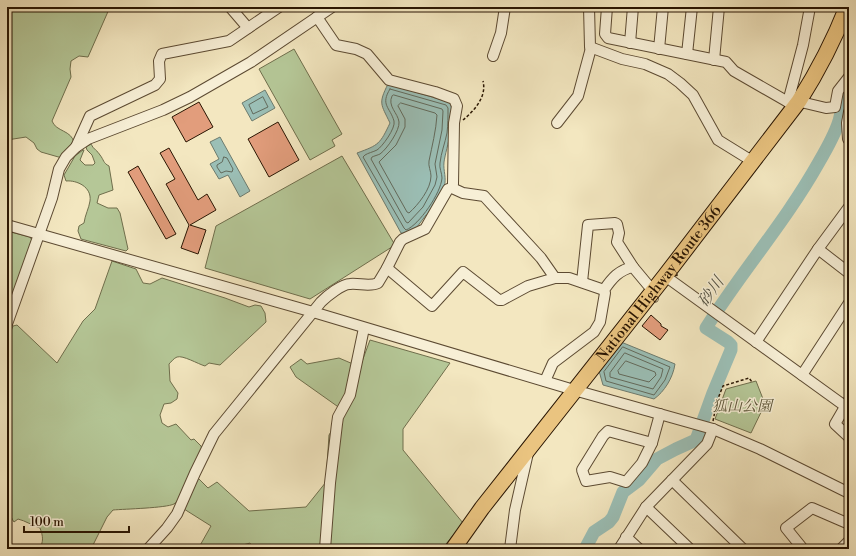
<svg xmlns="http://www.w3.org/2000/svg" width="856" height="556" font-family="'Libre Bodoni','Noto Serif JP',serif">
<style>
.green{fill:#b5c797;stroke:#6f6e4c}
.water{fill:#9bbfb6;stroke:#6d7b6e}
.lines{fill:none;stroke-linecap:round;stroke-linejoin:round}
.shore{stroke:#626a5c;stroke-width:1}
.river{stroke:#9bbfb6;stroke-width:13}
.building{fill:#e29d7c;stroke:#291502}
.minor-casing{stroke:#5c4a32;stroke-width:12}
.highway-casing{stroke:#291502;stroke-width:17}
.path{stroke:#291502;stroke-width:1.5;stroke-dasharray:3 2;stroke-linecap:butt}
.minor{stroke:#f7efd6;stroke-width:10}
.highway{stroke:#eac480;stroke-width:15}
.labels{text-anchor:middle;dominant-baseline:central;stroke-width:3;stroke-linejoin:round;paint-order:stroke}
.street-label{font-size:15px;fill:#291502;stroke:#f7efd6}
.park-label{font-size:15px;font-style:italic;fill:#5a5336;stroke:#f7efd6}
.water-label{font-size:16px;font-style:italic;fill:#515041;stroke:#f7efd6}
</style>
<rect width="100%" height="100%" fill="#f3e7c0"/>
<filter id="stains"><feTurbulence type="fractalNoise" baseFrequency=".005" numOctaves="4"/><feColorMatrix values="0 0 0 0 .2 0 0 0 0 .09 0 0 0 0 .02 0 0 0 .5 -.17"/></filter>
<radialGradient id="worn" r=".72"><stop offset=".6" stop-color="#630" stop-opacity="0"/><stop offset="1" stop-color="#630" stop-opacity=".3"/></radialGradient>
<g class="green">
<path d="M7 7H110L88 57 79 56 71 61 70 69 71 77 52 121C56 132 72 130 74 143L62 158 41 152 37 149 34 143 26 137 7 140Z"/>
<path d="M294 49 342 134 332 140 335 146 310 160 259 69Z"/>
<path d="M91 144C93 149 98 151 100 155 104 160 103 163 109 166L113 190 99 195 97 203 108 208H117L120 213 128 249 126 251 81 239 78 231 79 226 84 223C85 215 89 208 90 201 92 187 77 180 66 181L64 175 75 156 83 150H84L80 160 85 165H93L95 163 92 155 87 150 86 147Z"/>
<path d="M342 156 395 245 310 299 205 268 216 226Z"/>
<path d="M7 231 30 237 33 242 7 311Z"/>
<path d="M112 261 136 269 143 283 150 284 162 278 225 298 249 307 255 305 261 306 265 313 266 322 220 365 209 363 205 366C198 364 183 355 177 357 174 358 171 362 169 364L170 381 178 393 177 399 171 403 164 404 160 415 162 423 168 427 176 424 191 440 194 439 201 446 202 449C198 459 183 499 174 504 166 508 125 509 113 510L107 517 91 549H39C44 542 43 536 40 528 31 525 26 521 18 519L14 522C4 508 12 496 9 482L7 481V342L13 326 17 325 57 363 83 321 95 309Z"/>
<path d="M370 340 450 363 403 429V450L463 523 442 549H253L250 543 229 549H198L211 526 184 509 198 478 208 488 217 482 249 511 306 507 326 482 329 435 344 411 296 377 290 367 301 359 307 364 339 358 360 367Z"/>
<path d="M756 381 765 404 751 433 715 419 726 389Z"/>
</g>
<g class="water">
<path d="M388 84 449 102C458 114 446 148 444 162 443 171 447 178 444 187 441 196 434 206 429 214L426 215 414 231 405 234 401 233 357 153C379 145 380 144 390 123 381 104 378 104 388 84Z"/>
<path d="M265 90 275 108 252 121 242 103Z"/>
<path d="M220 137 250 191 240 197 228 175 219 179 210 164 219 159 210 142Z"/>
<path d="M621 342 675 364C673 378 664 392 654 399L603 385 599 371Z"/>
</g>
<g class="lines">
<g class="shore">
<path d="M390 89 446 105 448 108C448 116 448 125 447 133 445 143 441 153 440 163 439 168 442 173 442 178 441 193 419 225 406 230L404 228 363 157 365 155C368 153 373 152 377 150 382 147 396 128 394 121 390 107 380 105 390 89Z"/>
<path d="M394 95 442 109 443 111 442 130 435 164 437 177 435 185 423 207 408 223 406 222 371 159 372 157C374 156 378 155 380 154 387 149 400 130 399 122 398 113 387 106 392 96Z"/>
<path d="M263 97 268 107 253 114 249 105Z"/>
<path d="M401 103 435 113 437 115C436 131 432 146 429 161 428 166 431 171 431 176 431 189 418 205 409 213L407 212 379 162 396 145 405 127V119L398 106Z"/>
<path d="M224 157 227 158 233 169 232 172 226 171 221 173 217 167V165L222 162Z"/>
<path d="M623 347 670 367 665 380 654 395 606 381 604 372Z"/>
<path d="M625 353 663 369 661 377 653 389 610 377V373Z"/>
<path d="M626 361 655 372 656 375 649 382 619 374 618 371Z"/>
</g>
<path class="river" d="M585 549 594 532 609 522 613 517 623 492 639 480 657 459 676 449 696 440 713 393 731 350V345L728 342 706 328C742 271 786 221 819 162 826 150 835 134 839 121 844 106 838 99 849 84"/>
</g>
<g class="building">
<path d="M199 102 213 127 186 142 172 117Z"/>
<path d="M278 122 299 160 269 177 248 139Z"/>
<path d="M169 148 198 200 207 194 216 210 190 225 206 230 198 254 181 248 189 225 166 184 175 179 160 153Z"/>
<path d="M138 166 176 234 166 239 128 172Z"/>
<path d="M651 315 661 324V326L668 330 660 340 642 326Z"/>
</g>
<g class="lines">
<g class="minor-casing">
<g id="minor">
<path d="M230 7 248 28"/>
<path d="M589 7 590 47 622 59 645 64 668 74 680 83 693 95 718 140 752 161"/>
<path d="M607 7 605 34 608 38 726 62 734 71 795 106"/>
<path d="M630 43 633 7"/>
<path d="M659 49 663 7"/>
<path d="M687 54 692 7"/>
<path d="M493 56 501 33 505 7"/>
<path d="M714 60 719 7"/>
<path d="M788 102 803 45 810 7"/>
<path d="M805 103 826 108 835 107 838 91 849 77"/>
<path d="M849 112 847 123 848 139 849 140"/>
<path d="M557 123 578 96 591 48"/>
<path d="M76 147 90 116 155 85 160 79 159 61 162 54 229 41 279 7"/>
<path d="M452 188 463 193 484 196 541 258 555 278H569L604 290"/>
<path d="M7 225 313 312 574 390 713 429 760 449 849 493"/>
<path d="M818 249 849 273"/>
<path d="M387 268 432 306 463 272 499 300H502L528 286 555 278"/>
<path d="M665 276 849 409"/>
<path d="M582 282 588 225 615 223 617 224 619 233 617 242 633 267"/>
<path d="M7 324 52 198 59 169 66 157 76 147 88 139 163 110 190 97 251 62 332 7"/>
<path d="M756 342 818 249 849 207"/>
<path d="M802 375 849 303"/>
<path d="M545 381 553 363 594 332 600 322 605 293 604 290C612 278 619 270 633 267L653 291"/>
<path d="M849 400 835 424 849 437"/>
<path d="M608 431 652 443 642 463 626 482 610 477 586 481 582 470 603 436Z"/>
<path d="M652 443 660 414"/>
<path d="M672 480 743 549"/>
<path d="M646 507 690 549"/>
<path d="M626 537 639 549"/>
<path d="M148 549 167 528 177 514 195 473 214 434 321 302C327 296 342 284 350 284 359 283 370 287 378 283L387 268 400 242 403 239 425 229 448 189 452 188 453 184 454 123 457 106 454 99 435 92 389 80 367 54 356 49 336 45 317 17"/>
<path d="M325 549 330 483 337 424 338 417 350 395 364 328"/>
<path d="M510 549 515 510 528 453"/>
<path d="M619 549 646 507 707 444 713 429"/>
<path d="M803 549 786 528 812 508 849 524"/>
<path d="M841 549 849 541"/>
</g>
</g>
<g class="highway-casing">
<g id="highway">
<path id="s1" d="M453 549 482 508 665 276 799 101C818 71 834 40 847 7"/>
</g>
</g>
<g class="path">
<path d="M463 120C474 111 487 97 483 81"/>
<path d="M713 421 717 401 723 386 749 378 752 382"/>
</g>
<use href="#minor" class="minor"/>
<use href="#highway" class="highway"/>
</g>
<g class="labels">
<g class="street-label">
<text stroke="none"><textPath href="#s1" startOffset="336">National Highway Route 366</textPath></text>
</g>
<g class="park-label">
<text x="742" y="406">狐山公園</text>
</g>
<g class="water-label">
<text transform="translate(711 292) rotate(-55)">砂川</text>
</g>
</g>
<rect width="856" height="556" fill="none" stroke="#f3e7c0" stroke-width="24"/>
<rect x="8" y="8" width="840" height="540" fill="none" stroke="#291502" stroke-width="2"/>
<rect x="12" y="12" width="832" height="532" fill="none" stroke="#291502"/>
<path d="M24 526v6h105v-6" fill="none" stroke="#291502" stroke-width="2"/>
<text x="30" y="526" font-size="12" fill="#291502" stroke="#f7efd6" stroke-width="3" paint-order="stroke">100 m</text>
<rect width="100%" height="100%" filter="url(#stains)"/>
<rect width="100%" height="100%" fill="url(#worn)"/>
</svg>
